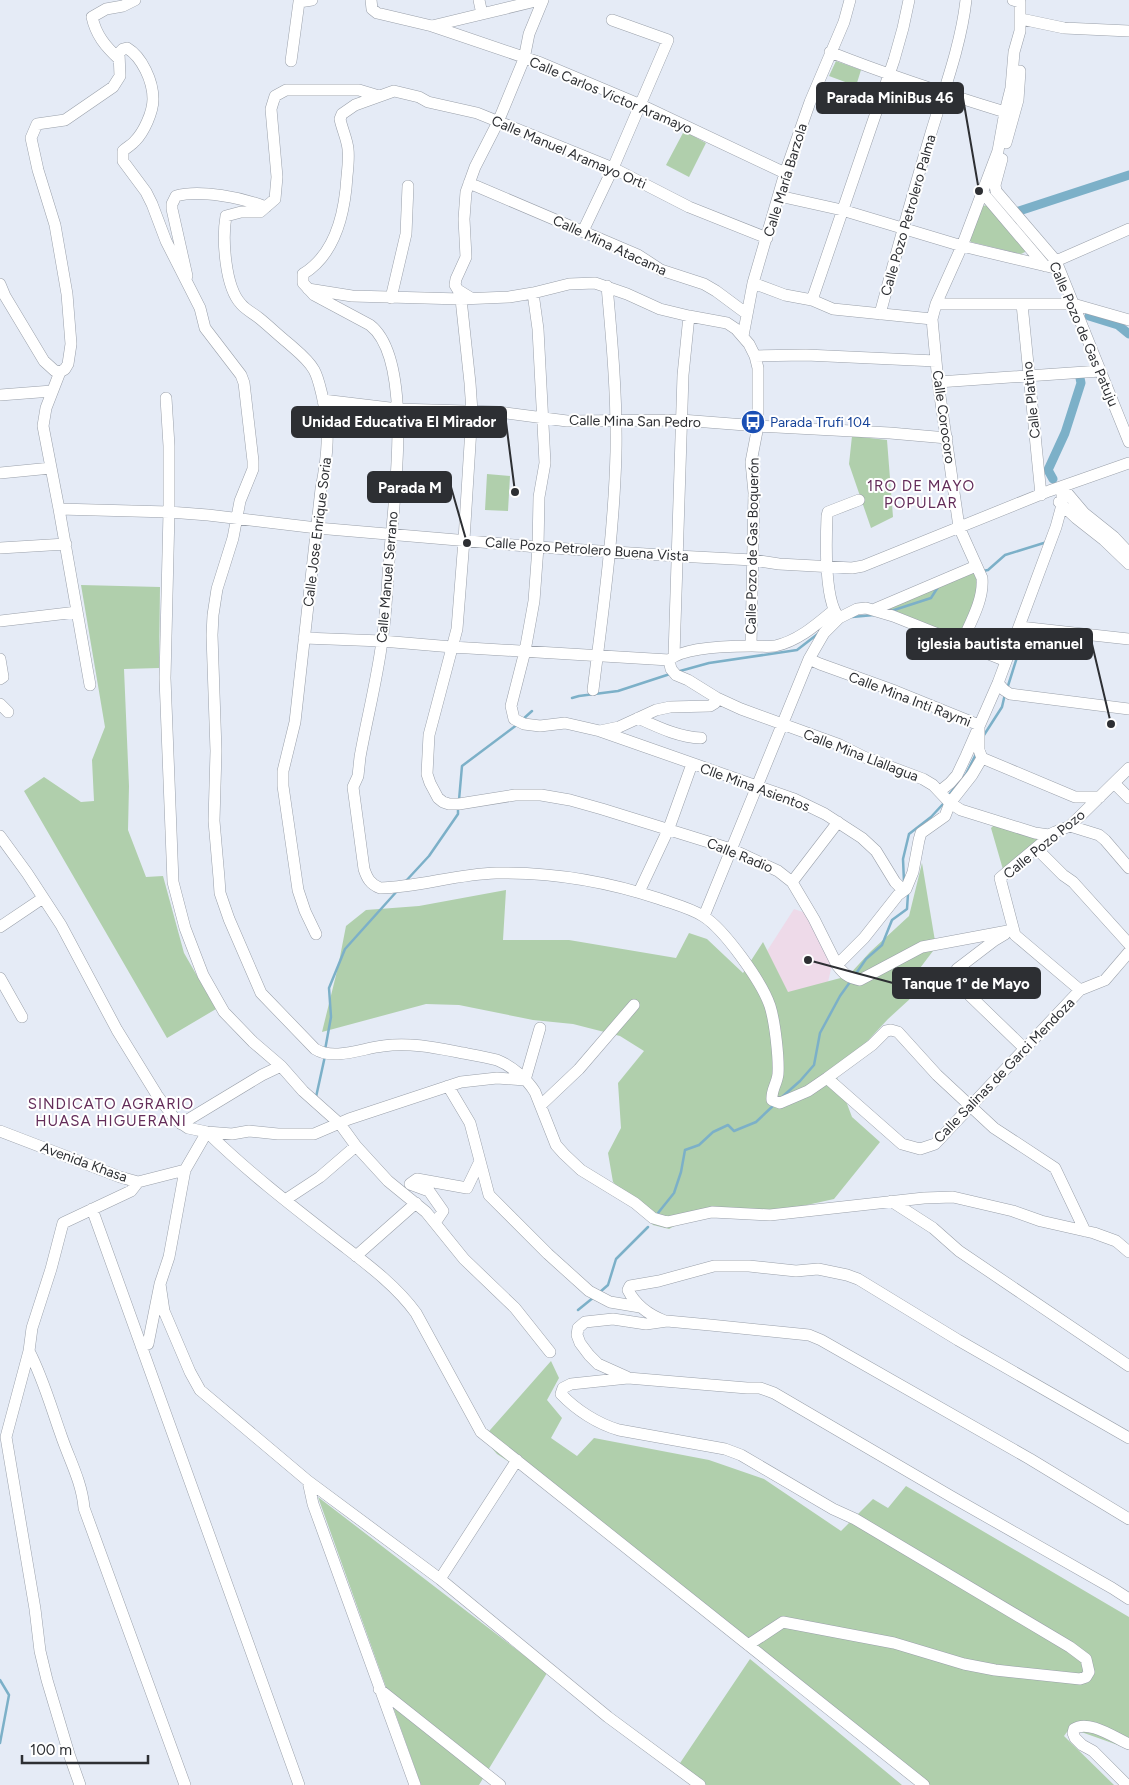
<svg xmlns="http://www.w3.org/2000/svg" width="1129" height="1785" viewBox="0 0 1129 1785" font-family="Figtree,sans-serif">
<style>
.industrial{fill:#eedae9}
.green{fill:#b0cfac}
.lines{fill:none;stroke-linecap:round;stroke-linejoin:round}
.stream{stroke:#7cb0c8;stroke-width:2.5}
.canal{stroke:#7cb0c8;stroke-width:9}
.minor-casing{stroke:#9aa0aa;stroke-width:12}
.minor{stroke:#fff;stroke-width:11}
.labels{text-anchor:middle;stroke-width:4;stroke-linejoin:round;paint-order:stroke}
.street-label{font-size:14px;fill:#2d2f33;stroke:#fff}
.transit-label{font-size:14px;fill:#164399;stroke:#fff;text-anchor:start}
.neighbourhood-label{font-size:15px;letter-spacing:1px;fill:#632c59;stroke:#fff}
.leader{fill:none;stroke:#2d2f33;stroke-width:2}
.callout-dot{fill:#2d2f33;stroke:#fff;stroke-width:2}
.callout{fill:#2d2f33;stroke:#2d2f33;stroke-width:2}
.callout-label{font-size:15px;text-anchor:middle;font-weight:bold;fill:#fff}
</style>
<rect width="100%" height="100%" fill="#e5ebf6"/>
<path class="industrial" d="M794,909L803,912L812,924L832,965L828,982L788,993L767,951Z"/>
<path class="green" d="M836,61L861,70L856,86L829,76Z
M684,131L706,143L689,177L666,165Z
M987,205L1025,250V252L1021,254L971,242L969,239L983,206Z
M852,436L887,440L893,517L871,528L849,464Z
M487,474L510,476L508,511L485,510Z
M973,572C985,590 969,615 963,632L959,635H955L887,609Z
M81,585L160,587L159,668L124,669L129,786L128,830L146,877L163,876L184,953L216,1009L167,1038L24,791L44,777L81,802L94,801L92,760L105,727Z
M994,825L1036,838L1038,840L1004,873L991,828Z
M922,863L936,947L914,976L923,987L888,1019L836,1075L852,1117L880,1142L834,1199L789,1209L699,1212L669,1229L653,1225L613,1182L608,1153L621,1128L618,1083L644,1051L620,1036L573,1024L533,1020L459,1005L426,1004L322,1032L338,967L346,926L366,910L419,906L506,890L503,940H569L676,958L689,933L707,939L743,973L763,942L788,992L848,976L870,952L909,916Z
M551,1361L559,1378L547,1400L562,1418L551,1438L577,1456L594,1438L709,1460L764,1479L841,1531L873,1499L888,1508L906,1486L1129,1617V1749L1070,1728L1064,1736L1114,1785H923L535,1479L497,1454L483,1438Z
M318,1497L547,1673L479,1785H421Z
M750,1659L902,1785H692L674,1772Z"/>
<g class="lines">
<path class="stream" d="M983,571L988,570L1005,555L1047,542
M891,611L931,598L938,587
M852,617L874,615
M680,671L709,663L797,650L819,633
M1007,689L1025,632
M572,698L579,696L618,691L670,674
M522,720L532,711
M984,735L1002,707L1005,694
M948,796L966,774L976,754
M459,800L462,766L518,724
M405,882L429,856L458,814V808
M904,882L903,859L909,834L931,817L943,804
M855,975L866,959L882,945L892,920L907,909L908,894
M325,1050L331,1017L329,988L345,949L398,890
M316,1097L325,1056
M782,1097L800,1081L814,1065L820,1033L840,996L850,982
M658,1213L674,1193L681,1172L685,1150L699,1145L713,1132L728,1125L734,1131L756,1122L775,1104
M600,1292L608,1285L616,1259L648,1227
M578,1310L594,1297
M0,1680L9,1695L0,1743"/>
<path class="canal" d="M1010,214L1129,175
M1089,316L1118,325L1129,334
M1053,479L1048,470L1065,433L1081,383L1080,378"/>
<g class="minor-casing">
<path id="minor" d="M371,0L372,9L377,13L432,26L541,63L641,105L785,173
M479,0L482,14
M1026,20L1064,28L1129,31
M432,26L540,0
M830,52C888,75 946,94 1005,112L1011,111
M119,59C105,46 96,35 92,17L106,9L123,6L135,0
M291,61L299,2L312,0
M1006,143L1018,100L1020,71
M1002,159L995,185L996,191L1056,261L1129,442
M469,183L638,255L661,270L704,284L716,291L747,314
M983,193L1045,266
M779,196L842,210L962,246L1059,269
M583,231L613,168L668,40L612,20
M767,238L689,207L613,168L477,113L428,102L419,97L394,91L355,105L342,114L340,119C342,129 347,139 348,149C349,158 348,167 347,176C345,211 336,254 303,274V283L314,295L370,325C414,359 394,499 390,550C387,580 387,611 382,641C377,680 367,718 360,757L358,776L353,787L364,869C367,878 370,884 380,888C419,887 457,874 496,873C554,872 606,881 660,899C674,904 690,908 703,916C724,929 762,982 770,1006C775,1022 779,1058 778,1074C777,1084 771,1090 772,1100L780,1103L808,1091L827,1078L872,1045L886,1031L891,1030L898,1032L937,1075L994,1128L1055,1168L1085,1231
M1056,261L1129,229
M187,276L172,209V204L176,196C200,189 243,198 266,207
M753,283L785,295L812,300L833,309L932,319
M0,284L5,296L44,361L55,371L60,372L65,369L68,364L71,344L67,294L55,225L38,170L31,138L37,124L65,120L113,87L120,76L119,53L123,49L127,48C142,57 153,81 153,99C153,112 144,132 135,141C132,145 127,147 123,151V161L146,192L152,204L166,241L200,308L205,328L241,375L244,383L253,461V469L240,501L233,538L217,589L213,615L212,635L216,751L214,821L219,878L220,893L229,919L261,993L315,1049C334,1061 363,1048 383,1046C410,1042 437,1048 463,1053C474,1055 486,1057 497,1060C512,1066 527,1079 535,1092L556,1145L564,1154L581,1170L635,1203L653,1218L667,1222L712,1212L770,1215L924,1198L953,1197L1013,1211L1041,1221L1094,1233L1116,1241L1129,1252
M308,289L352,296L461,299L509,297L533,293L569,284L595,283L627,294L660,309L689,316L727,323L736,329L749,344L755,356L758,368V426L751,462L754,493L751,646
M533,293L538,329L545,463L539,497L538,547L534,601L525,651L511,706L514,719L524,724L540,726L565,723L600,731L794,799L825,814L862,838L876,851L895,882L900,887L906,889L913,872L919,840L921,833L945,816L950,803L972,775L982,758
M391,298L406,234L408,186
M471,298L458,290L455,285L456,279L466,257L464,219L466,192L475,167L498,122L524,59L529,34L543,0
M461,299L470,383L472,412L464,540L457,629L429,735L427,774L430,783L438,798L443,802L449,804H459L515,795H541L570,800L602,809L731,849L778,871L792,882L814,919L837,965L864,938L898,895L906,889
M812,300L894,60L903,28L909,0
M936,304H1073L1129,320
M1022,304L1041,495
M880,314C896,254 913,193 931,133C944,90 961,45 966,0
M743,336L753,283L785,173L810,102L844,22L850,0
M755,356L806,355L936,361
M60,372L46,408L43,426L59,509L90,685
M938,382L1100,371
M0,395L52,391
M166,398L169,446V512L165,678L173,882L185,928L203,975L224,1012L253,1042L281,1066L303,1091L340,1124L356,1146L388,1181L426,1212L464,1259L515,1308L550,1352
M323,400L398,409L499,412L567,421L681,420L758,426L890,433L947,438
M0,473L51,468
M1062,487L1084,513L1114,537L1129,553
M1059,502L1076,518L1104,540L1129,564
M59,509L169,512L208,515L317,528L538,547L677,556L753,560L779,564L852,568L863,566L1049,491L1129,463
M0,548L66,544
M875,609L976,566
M837,615C824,595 826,540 827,516L828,512L859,500
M0,621L77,612
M1020,627L1129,639
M304,638L382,641L452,647L669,660C684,647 731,646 752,646C759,646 767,647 775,646C798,641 816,625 834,610
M962,642C970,623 984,600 982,578L959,527L938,382L932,319L936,304L962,246L998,151L1005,112L1011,88L1014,52L1020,31V2L1013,0
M674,656L683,375L689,316
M0,659L3,677L0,679
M809,659L820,664L895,691L979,725V750L982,758
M669,660L671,669L676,675L688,680L717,698L741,709L840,745L864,757L923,779L933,785L950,803L961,810L1035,833L1049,835L1055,832
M998,683L1004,690L1010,694L1129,709
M593,690C603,611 614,532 616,452C617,397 612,341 607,286
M0,704L8,712
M638,718C658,727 678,737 701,738
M600,731L619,727L656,710L670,707L710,706L715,703L717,698
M982,758L1075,797H1100
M1115,784L1129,798
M940,791L950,783L957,775L966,756L998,683L1056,527L1062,505V487
M1070,826L1099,835L1105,840L1129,868
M0,836L27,873L61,925L117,1030L157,1095L175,1119L188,1128L207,1132L232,1134L249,1131L278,1134H314L349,1119L461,1082L497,1078L525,1080
M1036,848L1063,875L1073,882L1129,944
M792,882L838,822
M639,892L669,828L692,764
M704,916L809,659L824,633L839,618L857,609L866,608L893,616L1006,661
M0,927L43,898
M316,934L305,911L298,890L283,786V771L295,722L321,489C328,454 330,430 322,395C320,387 318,377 314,370C308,359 297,351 288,343C278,335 269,326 259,318C253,313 246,310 241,304C225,287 222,239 226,216L241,212H260L275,199L277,177L271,109L275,96L286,90H359L379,96
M1005,934L995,940L957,969L955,979L960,986L1024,1048
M837,965C844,974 848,978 860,980L922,947L1013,930
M0,978L22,1017
M1080,990L1015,935L1000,878L1055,832L1070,826L1129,768
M827,1078L902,1144L920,1149L935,1144L1080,990L1105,980L1129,952
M525,1080L540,1028
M448,1086L470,1123L489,1195L548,1254L589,1291L610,1302L640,1307
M541,1105L579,1069L634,1005
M181,1124L262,1075L281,1066
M0,1131L120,1177L138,1182L185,1170
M207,1132C248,1172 292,1206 337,1241C364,1262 395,1284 416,1313L481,1432L924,1785
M285,1200L320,1177L356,1146
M891,1201L933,1228L959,1251L1129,1366
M92,1209L299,1785
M435,1223L443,1211L429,1191L410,1184L417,1179L467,1188L480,1161
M356,1256L416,1203
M160,1284L164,1311L190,1372L200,1390L308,1481L440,1579L608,1717L700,1785
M665,1321C649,1315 636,1306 628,1290L630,1286L659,1281L714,1266H749L796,1271L818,1269L847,1275L858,1279L958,1340L1129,1438
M141,1346L148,1344L160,1284L169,1257L185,1170L207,1132
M29,1351C43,1378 51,1407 61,1435C69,1459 82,1482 84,1508L185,1785
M627,1377L598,1364L589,1355L580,1343L577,1335L578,1328L585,1322L613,1319L646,1324L667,1321L710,1325L809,1335L821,1340L1030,1459L1129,1519
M308,1481L313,1504L415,1785
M440,1579L517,1460
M748,1645L783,1622L894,1643L964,1664L995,1670L1080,1679L1086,1677L1089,1672L1086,1659L1070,1647L855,1519L833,1509L741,1455L725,1449L619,1430C598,1424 576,1410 561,1394L563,1388L571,1384L628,1378L747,1388H760L774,1393L952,1497L1112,1588L1129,1599
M379,1689L500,1785
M80,1785L69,1754L47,1680L40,1651L35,1609L6,1437L29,1351L32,1328L51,1269L63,1223L131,1191L138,1182
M1127,1785L1093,1751L1082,1745L1075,1738L1073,1733L1074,1729C1088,1719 1115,1738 1129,1744"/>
</g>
<use href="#minor" class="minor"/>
</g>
<defs>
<g id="bus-disc" transform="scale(1.25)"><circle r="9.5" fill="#1a4fb4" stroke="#fff"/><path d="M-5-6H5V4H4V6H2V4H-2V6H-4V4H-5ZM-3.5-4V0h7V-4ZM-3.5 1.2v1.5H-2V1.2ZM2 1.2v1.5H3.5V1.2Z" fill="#fff"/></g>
</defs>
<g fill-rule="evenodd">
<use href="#bus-disc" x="753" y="422"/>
</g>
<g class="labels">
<g class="street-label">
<text transform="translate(611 95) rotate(23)" y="5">Calle Carlos Victor Aramayo</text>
<text transform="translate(569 152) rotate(23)" y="5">Calle Manuel Aramayo Orti</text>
<text transform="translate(785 180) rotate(-73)" y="5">Calle María Barzola</text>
<text transform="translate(908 215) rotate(-74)" y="5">Calle Pozo Petrolero Palma</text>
<text transform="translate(610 245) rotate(25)" y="5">Calle Mina Atacama</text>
<text transform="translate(1084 334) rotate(67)" y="5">Calle Pozo de Gas Patuju</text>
<text transform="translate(1031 400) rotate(-96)" y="5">Calle Platino</text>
<text transform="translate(944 417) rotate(82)" y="5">Calle Corocoro</text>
<text transform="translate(635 421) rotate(1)" y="5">Calle Mina San Pedro</text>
<text transform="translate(317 532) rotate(-83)" y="5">Calle Jose Enrique Soria</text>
<text transform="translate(752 546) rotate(-89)" y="5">Calle Pozo de Gas Boquerón</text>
<text transform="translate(587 549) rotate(4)" y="5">Calle Pozo Petrolero Buena Vista</text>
<text transform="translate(387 577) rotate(-85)" y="5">Calle Manuel Serrano</text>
<text transform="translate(910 699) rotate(21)" y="5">Calle Mina Inti Raymi</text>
<text transform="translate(861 755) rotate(21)" y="5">Calle Mina Llallagua</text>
<text transform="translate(755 787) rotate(20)" y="5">Clle Mina Asientos</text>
<text transform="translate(1044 844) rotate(-39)" y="5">Calle Pozo Pozo</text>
<text transform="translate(740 855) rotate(22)" y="5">Calle Radio</text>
<text transform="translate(1004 1070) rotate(-46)" y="5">Calle Salinas de Garci Mendoza</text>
<text transform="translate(84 1162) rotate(20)" y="5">Avenida Khasa</text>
</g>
<g class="transit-label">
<text x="770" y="427">Parada Trufi 104</text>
</g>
<g class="neighbourhood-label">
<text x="921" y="491">1RO DE MAYO<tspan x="921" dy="17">POPULAR</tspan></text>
<text x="111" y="1109">SINDICATO AGRARIO<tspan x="111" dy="17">HUASA HIGUERANI</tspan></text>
</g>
</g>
<path class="leader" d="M979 191L963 98M515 492L506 422M467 543L451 487M1111 724L1092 644M808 960L893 983"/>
<g class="callout-dot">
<circle cx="979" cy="191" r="5"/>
<circle cx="515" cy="492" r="5"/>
<circle cx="467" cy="543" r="5"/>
<circle cx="1111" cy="724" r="5"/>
<circle cx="808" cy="960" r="5"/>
</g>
<g class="callout">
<rect x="817" y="83" width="146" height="30" rx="5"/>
<rect x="292" y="407" width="214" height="30" rx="5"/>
<rect x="368" y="472" width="83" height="30" rx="5"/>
<rect x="907" y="629" width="185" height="30" rx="5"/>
<rect x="893" y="968" width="147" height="30" rx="5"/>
</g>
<g class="callout-label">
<text x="890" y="103">Parada MiniBus 46</text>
<text x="399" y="427">Unidad Educativa El Mirador</text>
<text x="410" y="493">Parada M</text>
<text x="1000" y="649">iglesia bautista emanuel</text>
<text x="966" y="989">Tanque 1° de Mayo</text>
</g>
<path d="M22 1755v8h126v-8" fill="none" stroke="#2d2f33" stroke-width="2.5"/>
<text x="30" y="1755" font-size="15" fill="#2d2f33" stroke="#ffffff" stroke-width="4" paint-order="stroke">100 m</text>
</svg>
